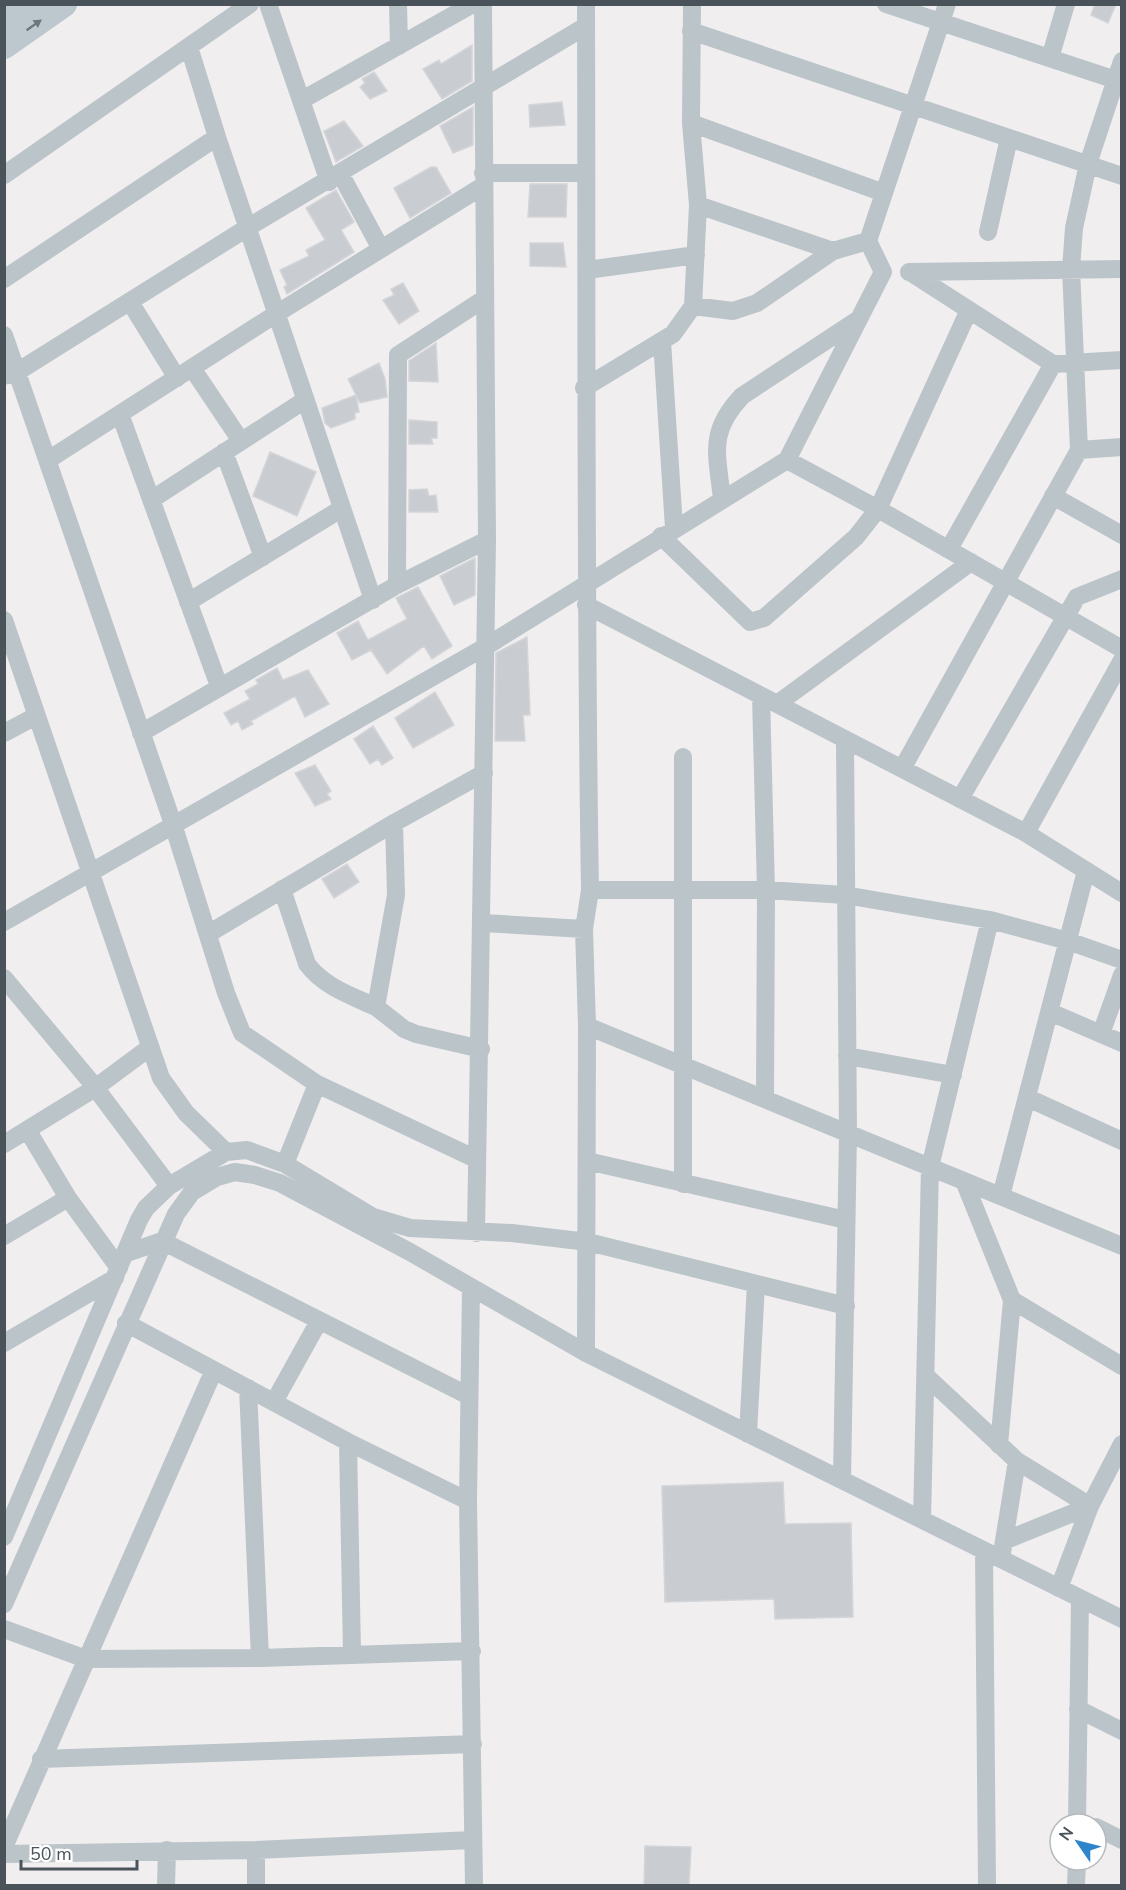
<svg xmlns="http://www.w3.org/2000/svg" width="1126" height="1890" viewBox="0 0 1126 1890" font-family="'Nunito Sans',sans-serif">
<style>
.building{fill:#c9ccd0;stroke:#d3d5d9;stroke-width:1.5}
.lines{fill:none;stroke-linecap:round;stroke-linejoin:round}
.street{stroke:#bbc4c9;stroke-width:18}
.secondary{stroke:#bcc7ce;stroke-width:26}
.oneway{fill:#6c767c}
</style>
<rect width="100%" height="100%" fill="#f1eeef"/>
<path class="building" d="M1095,4H1116L1108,23L1091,15Z
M472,45V81L442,99L423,69L439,60L441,64Z
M374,72L387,91L370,99L360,87L365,83L362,79Z
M562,102L565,125L530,127L529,105Z
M473,107V145L453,153L440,126Z
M344,121L363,146L336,162L324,131Z
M431,167H436L451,193L410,218L394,188Z
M530,184H567L566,217H528Z
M336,190L354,222L341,230L354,252L287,294L284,287L287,285L280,270L309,256L306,250L325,240L306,208Z
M530,243H563L566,267L530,266Z
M403,283L419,311L399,324L383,300L394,295L391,289Z
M436,343L438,382L409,381V361Z
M379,363L385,379L387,397L360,403L348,379Z
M356,395L359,412L355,413V419L331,428L325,423L322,408Z
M409,420L437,422V438H431L433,444H409Z
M270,452L316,472L297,516L253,496Z
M427,489L429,496L436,495L438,512H409V490Z
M475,558V595L454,605L440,576Z
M418,587L452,646L432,659L424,646L387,674L371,650L352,660L337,633L358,621L368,640L407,619L396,598Z
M527,637L530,715H523L525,741H495L496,653Z
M277,668L283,680L308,670L329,704L305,717L295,696L251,721L253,724L242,730L238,721L231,725L224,713L250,699L245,691L258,684L256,680Z
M435,692L454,725L413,748L395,718Z
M373,726L393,758L382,765L378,759L370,764L354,739Z
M315,765L331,791L327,794L331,799L315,806L295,773Z
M347,864L359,882L334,898L322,879Z
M783,1482L785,1524L851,1523L853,1617L775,1619L774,1599L665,1602L662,1486Z
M645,1846L691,1847L689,1886H644Z"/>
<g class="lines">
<path class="street" d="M268,4L329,182
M398,4L399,46
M586,4C587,300 585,595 590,890L584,929L587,1026L586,1353
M886,4L1122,82
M691,31L1122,176
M189,47L217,137L373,600
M1050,58L1066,4
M302,100L473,4
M691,123L884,193
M483,173H586
M4,175L250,4
M341,175L381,249
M698,205L833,251
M988,232L1009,138
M587,270L696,255
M883,272L868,241L947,4
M909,272L1122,269
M910,272L1053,364L1122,360
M4,279L217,137
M130,302L177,378
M693,306L733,311L757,303L833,251L868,241
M4,335L173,824L226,993L242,1033L317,1084L285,1164
M662,341L674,528
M192,368L241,441
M4,376L17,372L247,228L586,26
M584,388L673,334L693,306L698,205L691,123L692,4
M120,414L219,686
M1079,450L1122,447
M224,452L263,557
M48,460L276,314L483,186
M787,460L878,509L1122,649
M1053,496L1122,535
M722,499C717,453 708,432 742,396L856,321
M151,500L305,400
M661,536L750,622L764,618L856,537L878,509L969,310
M949,549L1053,364
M397,585L398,355L484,299
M188,602L341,509
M586,605L1026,833L1122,893
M4,620L161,1078L186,1113L226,1152
M761,696L766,890L765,1099
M777,704L971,562
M4,733L36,716
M141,733L397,585L487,540
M683,757V1184
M902,769L1079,450L1071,269L1074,228L1088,164L1122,61
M960,799L1077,597L1122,579
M394,823L396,895L376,1007L404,1029L416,1034L481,1049
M1026,833L1122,660
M282,889L307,964C324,987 352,996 376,1007
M590,890H766L845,895L990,920L1068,941L1122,960
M4,922L485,647L787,460L883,272
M483,923L584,929
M208,934L394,823L484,773
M4,978L91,1082L169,1186
M1050,1012L1122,1043
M587,1026L1122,1246
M1101,1034L1122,975
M847,1056L953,1075
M317,1084L476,1159
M1028,1098L1122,1141
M28,1131L68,1198L119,1268
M4,1144L95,1088L149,1048
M587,1161L846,1220
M964,1181L1012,1300L999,1445
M1001,1196L1086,871
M476,1233L487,540L483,4
M4,1236L68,1198
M124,1254L162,1241L469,1396
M471,1287L468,1501L474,1886
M1012,1300L1122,1366
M126,1323L348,1442L468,1501
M4,1343L115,1278
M926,1376L1017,1461L1090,1506
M248,1388L260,1658
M274,1402L319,1321
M748,1434L756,1284
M348,1442L352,1653
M842,1480L848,1133L845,739
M922,1520L930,1167L990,920
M4,1537L139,1220L146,1208L169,1186L226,1152L247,1150L285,1164L373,1217L410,1228L512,1233L588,1242L846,1306
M1004,1541L1090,1506
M984,1551L987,1886
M1001,1559L1017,1461
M1059,1588L1090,1506L1122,1444
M4,1604L176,1214L192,1192L217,1177L235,1172L255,1175L280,1183L410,1252L586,1353L1122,1619
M4,1629L86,1659L260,1658L472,1651
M1078,1709L1122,1731
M41,1759L473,1744
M1077,1824L1080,1598
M1096,1827L1122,1840
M4,1847L214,1370
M256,1850V1886
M4,1854L256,1850L472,1840
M166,1886L167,1850
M1076,1886L1077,1860"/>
<path class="secondary" d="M4,22L28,4
M4,46L64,4"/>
</g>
<defs><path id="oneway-solid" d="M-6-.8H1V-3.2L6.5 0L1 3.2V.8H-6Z" transform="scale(1.5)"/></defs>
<use class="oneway" href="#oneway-solid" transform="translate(34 25) rotate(-35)"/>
<rect width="1126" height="1890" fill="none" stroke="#495359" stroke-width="12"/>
<g transform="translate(1078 1842) rotate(305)"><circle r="28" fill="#ffffff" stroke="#b6babd" stroke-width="1.5"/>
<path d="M0-4.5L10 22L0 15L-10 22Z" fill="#2e85cb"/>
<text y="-9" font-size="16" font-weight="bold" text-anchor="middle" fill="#495359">N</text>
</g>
<path d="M21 1860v9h116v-9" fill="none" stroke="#495359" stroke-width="3"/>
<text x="30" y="1860" font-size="18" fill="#495359" stroke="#ffffff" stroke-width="4.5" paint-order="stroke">50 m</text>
</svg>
